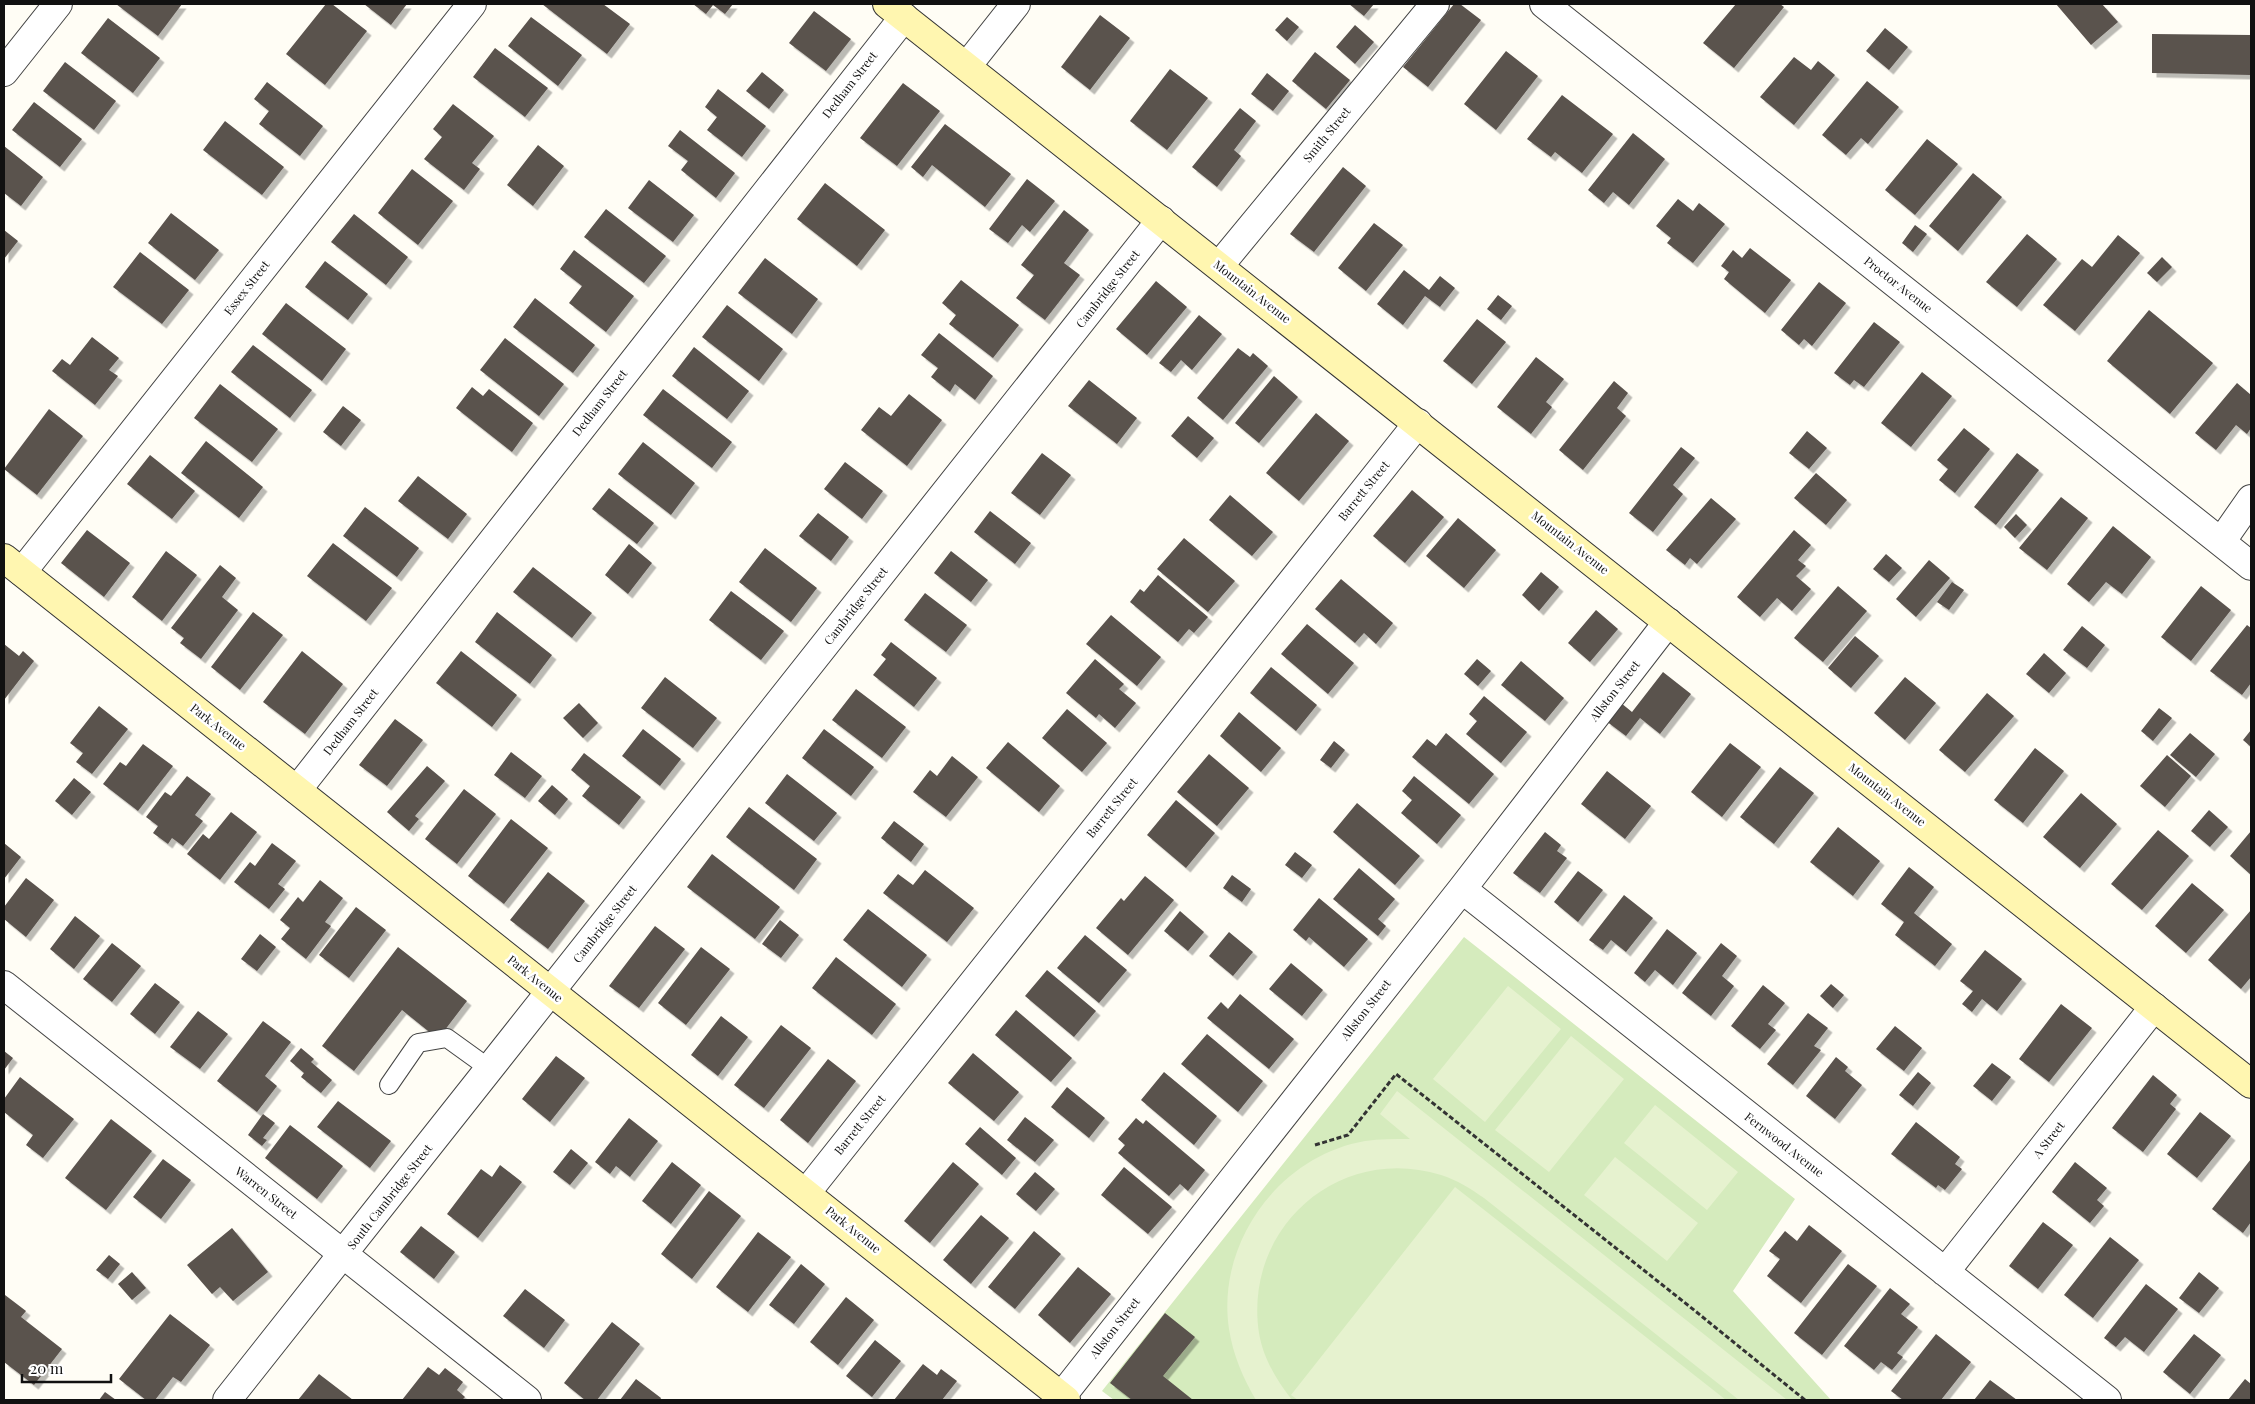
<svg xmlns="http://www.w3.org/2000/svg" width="2255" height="1404" viewBox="0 0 2255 1404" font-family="'Playfair Display',serif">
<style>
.green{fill:#d5ebbd}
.pitch{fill:#e6f2cf}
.building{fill:#5a524d;filter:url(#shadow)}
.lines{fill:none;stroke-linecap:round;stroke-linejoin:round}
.lane-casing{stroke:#444;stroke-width:20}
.street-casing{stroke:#444;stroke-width:30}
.secondary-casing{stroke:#333;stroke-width:30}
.path{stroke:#333;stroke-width:3;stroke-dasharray:5 2.5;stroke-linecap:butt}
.lane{stroke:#fff;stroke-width:18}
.street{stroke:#fff;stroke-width:28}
.secondary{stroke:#fff6b0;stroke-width:28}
.labels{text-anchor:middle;stroke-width:5;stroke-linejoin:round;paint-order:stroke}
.street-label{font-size:12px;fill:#111;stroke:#fff}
</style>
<defs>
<filter id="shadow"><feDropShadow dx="4.5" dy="4.5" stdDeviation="0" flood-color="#0004"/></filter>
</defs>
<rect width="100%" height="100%" fill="#fffdf5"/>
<path class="green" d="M1464,937L1795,1199L1733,1291L1831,1400H1114L1102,1391Z"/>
<path class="pitch" d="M1508,986L1561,1029L1485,1122L1433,1079Z
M1571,1036L1624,1079L1549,1172L1495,1130Z
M1397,1091L1787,1400H1739L1484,1198C1471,1189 1457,1180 1441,1175C1339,1143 1243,1228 1259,1333C1263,1358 1277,1381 1292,1400H1256C1243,1378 1233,1355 1229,1329C1216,1243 1279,1156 1365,1141C1380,1139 1395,1139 1410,1139L1380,1114Z
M1655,1105L1738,1172L1707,1210L1624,1143Z
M1615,1157L1698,1223L1667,1261L1584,1195Z
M1455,1187L1726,1400H1298L1291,1395Z"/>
<path class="building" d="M116,4H182L158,36Z
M326,4H332L367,31L325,85L286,54Z
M364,4H407L391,25Z
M542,4H603L630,24L607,54Z
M693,4H733L725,14L713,5L706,14Z
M1349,4H1374L1364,16Z
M1454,4H1460L1481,20L1428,87L1403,67Z
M1736,4H1780L1784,7L1734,68L1703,43Z
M2056,4H2102L2118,22L2091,45Z
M814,11L851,39L826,71L789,43Z
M1100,15L1130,38L1090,90L1061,67Z
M531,17L582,55L558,86L508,46Z
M1287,17L1299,27L1287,41L1275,30Z
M108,18L160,58L133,93L81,53Z
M1355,25L1374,42L1355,64L1336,47Z
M1885,28L1908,47L1889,70L1866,51Z
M2152,34L2251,35V75L2152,73Z
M495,48L548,88L525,117L473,77Z
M1506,51L1538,76L1496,130L1464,104Z
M1315,52L1350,80L1326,109L1292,81Z
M1794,57L1811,70L1818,61L1835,75L1794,125L1760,97Z
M65,62L116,101L94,130L43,91Z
M1170,69L1208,98L1167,150L1130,121Z
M762,72L784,90L769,109L746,91Z
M1267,73L1289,91L1273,111L1251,94Z
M1867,81L1899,107L1868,144L1861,138L1846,155L1822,135Z
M267,82L323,126L300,156L259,124L269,111L254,99Z
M903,83L940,111L897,166L860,138Z
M718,89L766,126L742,157L707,130L717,117L705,107Z
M1562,95L1613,134L1582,173L1555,152L1551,157L1527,139Z
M34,102L82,139L60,167L12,130Z
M453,104L494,136L472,163L480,169L464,190L424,159L442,137L433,129Z
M1240,108L1256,121L1234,150L1241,156L1217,187L1192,167Z
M225,121L284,167L262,195L203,150Z
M945,124L1011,174L985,207L932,165L923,177L911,167Z
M680,130L735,173L716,198L681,170L688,161L668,146Z
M1633,133L1665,159L1629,205L1613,192L1604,203L1588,190Z
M1927,139L1958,164L1915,215L1885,190Z
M538,145L564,166L533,206L507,185Z
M4,146L43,177L21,206L4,193Z
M1343,167L1366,186L1314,252L1290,234Z
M412,169L453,201L418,245L378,213Z
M1973,173L2002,197L1958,251L1929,226Z
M1027,179L1055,201L1030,232L1022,225L1008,243L989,229Z
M649,180L694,215L673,242L628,208Z
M825,183L885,230L857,266L797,219Z
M1678,199L1693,211L1699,203L1725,224L1693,263L1667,243L1671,238L1656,226Z
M606,209L666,256L644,283L584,237Z
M1064,210L1089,230L1064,263L1080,275L1045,320L1016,298L1034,275L1021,265Z
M171,213L219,250L195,280L148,243Z
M354,214L408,257L386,285L331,242Z
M1374,223L1403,245L1366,291L1338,268Z
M1915,225L1927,234L1913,252L1902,243Z
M4,230L18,241L4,259Z
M2027,234L2057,259L2017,307L1986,282Z
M2118,235L2140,253L2075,331L2043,305L2082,259L2092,267Z
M1750,248L1791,280L1765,313L1724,279L1729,272L1721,266L1733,250L1742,258Z
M574,250L634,296L606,332L569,303L582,286L560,269Z
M140,252L189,290L162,324L113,287Z
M2162,257L2172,267L2157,282L2147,273Z
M765,258L818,299L792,334L738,293Z
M325,261L368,294L348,320L305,287Z
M1404,270L1429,290L1440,276L1455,288L1440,307L1425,296L1403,325L1377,304Z
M961,280L1019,325L993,358L949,324L956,315L942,303Z
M1156,281L1187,307L1147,355L1116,329Z
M1819,282L1846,303L1812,346L1804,339L1799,345L1781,330Z
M1498,295L1512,306L1501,320L1487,309Z
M535,298L595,345L573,373L513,327Z
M286,303L346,349L322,381L262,334Z
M727,305L783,349L759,381L702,337Z
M2149,310L2213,363L2170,414L2107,361Z
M1199,315L1222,334L1192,370L1181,360L1171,372L1159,363Z
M1477,319L1506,342L1472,384L1443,361Z
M1874,322L1900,342L1864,387L1854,380L1850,385L1834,373Z
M939,333L993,376L975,400L955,384L950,392L931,377L938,368L921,355Z
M92,337L119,358L109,370L118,376L95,405L52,371L62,359L70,365Z
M505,338L564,384L539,416L480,370Z
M253,345L312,390L290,418L231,372Z
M694,347L749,391L727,419L672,376Z
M1238,348L1250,357L1253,353L1268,366L1223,420L1197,398Z
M1536,357L1564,379L1546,402L1552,407L1531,434L1497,407Z
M1922,372L1952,396L1911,447L1881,423Z
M1274,376L1298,397L1259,443L1235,423Z
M1089,380L1137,418L1117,444L1068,406Z
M1614,381L1628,393L1617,408L1626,416L1583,470L1559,450Z
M2237,383L2251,395V428L2247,434L2236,425L2216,450L2195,433Z
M220,384L278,429L252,462L194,418Z
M472,387L483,396L489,389L533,423L512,452L456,408Z
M663,389L732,442L712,468L643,415Z
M909,394L942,420L907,466L861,430L879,407L891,416Z
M343,406L361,420L341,446L323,432Z
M49,409L83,436L37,495L4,469Z
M1316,413L1349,441L1299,501L1266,473Z
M1188,416L1214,438L1197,458L1171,436Z
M1964,428L1990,449L1955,493L1939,480L1948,469L1937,460Z
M1807,431L1827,448L1809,469L1789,453Z
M206,441L263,487L239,518L181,473Z
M643,442L695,483L671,515L618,474Z
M1681,447L1695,458L1673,485L1683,494L1653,532L1629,513Z
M1042,453L1071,475L1040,515L1011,493Z
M2017,453L2039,470L1996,525L1974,507Z
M150,455L195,491L172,519L127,484Z
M845,462L883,491L862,519L824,489Z
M1816,473L1847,500L1826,525L1794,498Z
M418,476L467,514L448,539L398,501Z
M609,488L654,523L637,544L592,509Z
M1412,490L1444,517L1405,563L1373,536Z
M1230,495L1273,532L1252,556L1209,520Z
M2061,497L2088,518L2047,570L2019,548Z
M1711,498L1736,519L1697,564L1690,558L1685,565L1666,550Z
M365,507L419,548L397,577L343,536Z
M990,511L1031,543L1015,564L974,532Z
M818,513L849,537L831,561L799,536Z
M2016,514L2027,525L2015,538L2004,527Z
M1458,518L1496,550L1464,588L1426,556Z
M2113,526L2151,557L2122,594L2106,582L2089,602L2067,584Z
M87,530L130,563L104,597L61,563Z
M1794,530L1811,545L1798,560L1806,566L1796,576L1811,589L1792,611L1777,598L1760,617L1737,597Z
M1184,538L1235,581L1208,612L1157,569Z
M333,543L392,588L366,621L307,576Z
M629,544L652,563L628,594L605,575Z
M765,548L817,588L791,622L739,582Z
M166,551L197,575L162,621L132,597Z
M951,551L988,580L971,602L934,573Z
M1886,554L1902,568L1889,582L1873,569Z
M1929,560L1950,578L1916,617L1896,599Z
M220,565L236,578L222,597L238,610L201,659L180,643L184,638L171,628Z
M533,567L592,613L572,638L513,592Z
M1541,572L1559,587L1539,611L1522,595Z
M1158,575L1208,617L1194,633L1189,629L1178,642L1130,602L1140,589L1144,592Z
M1341,579L1393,623L1376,644L1364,633L1355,643L1315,609Z
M1952,582L1964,590L1949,610L1937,602Z
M1838,586L1867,611L1823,662L1794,638Z
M2201,586L2231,610L2191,661L2161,637Z
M731,591L784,631L761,660L709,620Z
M925,593L967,625L946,652L904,620Z
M1596,610L1618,629L1590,662L1568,643Z
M253,612L283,635L240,690L211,667Z
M497,612L552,655L530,684L475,642Z
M1111,615L1161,657L1137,686L1086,644Z
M1307,624L1354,663L1328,694L1281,654Z
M2247,625L2251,628V683L2242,695L2210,671Z
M2082,626L2105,645L2087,668L2063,650Z
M1855,636L1879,656L1851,688L1828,668Z
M891,642L937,678L914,707L873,675L886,659L881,655Z
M4,644L19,656L23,651L34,661L4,700Z
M302,651L343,684L305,734L263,702Z
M461,651L517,695L492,727L436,683Z
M2044,653L2066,673L2049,693L2026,674Z
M1095,659L1124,684L1119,689L1136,703L1115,728L1099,714L1096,718L1066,693Z
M1477,659L1491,671L1478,686L1464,674Z
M1521,661L1564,698L1545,721L1501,685Z
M1271,667L1317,705L1296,731L1250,693Z
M1663,672L1691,694L1660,734L1640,718L1626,736L1606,721L1621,703L1632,712Z
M665,677L717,718L693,748L641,708Z
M1905,677L1936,703L1905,740L1874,713Z
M856,689L906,727L882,758L832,720Z
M1987,693L2014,716L1965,772L1939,750Z
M1484,696L1527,732L1501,763L1466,734L1477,721L1469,714Z
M579,703L598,723L583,738L563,718Z
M99,706L128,729L92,774L76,762L83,753L70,743Z
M2159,708L2172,718L2153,741L2141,731Z
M1067,709L1107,743L1082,772L1042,738Z
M1239,712L1281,748L1261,772L1220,736Z
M395,719L423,740L387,786L359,765Z
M643,729L681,759L660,786L622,756Z
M824,729L874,767L851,796L802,758Z
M2251,730V747L2243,740Z
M1446,733L1494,774L1469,804L1412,757L1427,739L1436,746Z
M2190,733L2215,754L2196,777L2170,755Z
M1334,741L1345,750L1331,768L1320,760Z
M1008,742L1060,786L1039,812L986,768Z
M1730,743L1761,767L1722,817L1691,792Z
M143,744L173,766L138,811L103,784L120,762L126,766Z
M2035,748L2064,771L2023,823L1994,800Z
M511,752L542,776L525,798L494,775Z
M584,753L641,797L619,825L582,796L590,786L571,770Z
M1209,754L1249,788L1217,826L1177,792Z
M2167,755L2191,776L2165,807L2140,786Z
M952,756L978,777L946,817L913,792L930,770L937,776Z
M427,766L445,781L415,816L419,819L409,831L387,812Z
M1780,767L1814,793L1774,844L1740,817Z
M1607,771L1651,806L1625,839L1581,804Z
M787,774L837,813L814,841L765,803Z
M187,776L211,794L195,815L203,821L183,846L172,838L168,844L153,833L158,826L146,817L165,792L171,796Z
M1414,776L1461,815L1437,844L1401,813L1412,800L1402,791Z
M74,778L91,792L72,815L55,801Z
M552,785L568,799L555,815L538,801Z
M464,789L496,814L457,864L425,839Z
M2081,793L2117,824L2080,868L2043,837Z
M1176,800L1215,833L1186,868L1147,835Z
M1357,803L1420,856L1395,885L1333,832Z
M749,807L817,859L794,890L726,837Z
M2209,810L2228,827L2210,847L2191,831Z
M231,812L257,832L220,880L187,854L203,834L209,839Z
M511,819L548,848L504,904L468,876Z
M894,821L924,844L911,862L881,838Z
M1838,827L1880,861L1853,896L1810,862Z
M2158,830L2189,856L2142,910L2111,884Z
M2251,831V875L2230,856Z
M1545,832L1561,845L1557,851L1567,858L1540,893L1513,873Z
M4,843L21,857L4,879Z
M272,843L296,861L278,884L285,889L269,909L234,882L250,862L255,866Z
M1295,852L1312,865L1302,878L1285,865Z
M712,854L780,907L755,939L687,887Z
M1909,867L1934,887L1914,913L1952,944L1935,966L1895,935L1904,922L1881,904Z
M1359,868L1395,899L1378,919L1386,926L1378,936L1333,899Z
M925,870L974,908L947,942L883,893L898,874L913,885Z
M1578,871L1603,890L1578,922L1554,902Z
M548,872L585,901L548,949L510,920Z
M1232,875L1251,889L1242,902L1223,888Z
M1145,876L1174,900L1128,955L1096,928L1121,898L1124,901Z
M26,878L54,900L26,937L4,919V907Z
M320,880L343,898L325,922L331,926L306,959L281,939L290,928L280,920L298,897L303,902Z
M2192,883L2224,910L2186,953L2155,926Z
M1624,895L1653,918L1626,952L1611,940L1603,950L1589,940Z
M1319,898L1368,939L1344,967L1309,937L1306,941L1293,930Z
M356,907L386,930L349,978L319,955Z
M868,909L927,955L902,987L843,940Z
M2251,910V977L2241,989L2208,960Z
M1180,911L1204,932L1188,951L1164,931Z
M75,916L100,936L74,969L50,949Z
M780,920L799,935L781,958L762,944Z
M655,926L685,949L639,1008L609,986Z
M1667,929L1697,953L1673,985L1655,970L1645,982L1634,973Z
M1229,932L1253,952L1233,976L1209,956Z
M260,934L276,947L257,971L241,959Z
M1085,935L1127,970L1099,1003L1057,968Z
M112,943L141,966L112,1002L83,979Z
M1721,943L1737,956L1722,976L1734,986L1711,1016L1682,993Z
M398,947L467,1001L438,1039L402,1010L354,1071L322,1046Z
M701,947L730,969L686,1025L658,1003Z
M1985,950L2022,979L1997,1011L1982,999L1972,1012L1962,1004L1973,991L1960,981Z
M836,957L896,1004L872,1035L812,988Z
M1291,963L1323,990L1302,1016L1269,989Z
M1047,970L1096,1011L1074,1037L1025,996Z
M155,983L180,1002L155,1034L130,1014Z
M1831,984L1844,995L1833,1008L1820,996Z
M1763,985L1785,1003L1768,1024L1776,1030L1760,1049L1731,1026Z
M1240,994L1294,1039L1269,1069L1207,1018L1221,1002L1228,1009Z
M2061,1004L2092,1028L2049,1082L2019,1059Z
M1016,1010L1072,1058L1051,1082L995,1035Z
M198,1011L228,1034L200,1069L170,1047Z
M1808,1013L1828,1028L1814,1046L1821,1050L1793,1085L1767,1064Z
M721,1016L748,1037L718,1076L691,1055Z
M263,1021L291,1042L265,1076L277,1086L257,1112L217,1081Z
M781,1025L811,1048L764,1108L734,1085Z
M1895,1026L1922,1048L1904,1071L1876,1049Z
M1207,1034L1263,1081L1238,1112L1181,1064Z
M301,1048L314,1059L311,1062L332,1080L321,1093L301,1077L304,1073L290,1061Z
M4,1051L13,1058L4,1070Z
M973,1053L1019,1092L994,1121L948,1083Z
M556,1056L585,1078L550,1122L522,1099Z
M1836,1057L1848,1067L1845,1071L1862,1085L1835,1119L1806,1096Z
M828,1059L856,1081L808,1143L780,1120Z
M1992,1063L2011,1077L1992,1101L1973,1086Z
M1164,1072L1217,1116L1194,1145L1141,1100Z
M1918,1072L1931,1083L1913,1106L1899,1095Z
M2153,1075L2177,1095L2170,1104L2176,1109L2143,1152L2112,1128Z
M20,1077L74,1119L43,1158L26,1145L33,1135L4,1112V1099Z
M1067,1087L1105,1118L1089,1138L1051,1107Z
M338,1101L391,1141L370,1168L317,1127Z
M2200,1112L2231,1136L2197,1178L2167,1154Z
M263,1114L275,1123L263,1138L267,1140L262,1146L248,1135Z
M1025,1117L1054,1140L1035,1162L1007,1140Z
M629,1118L658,1141L630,1177L616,1166L610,1174L595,1162Z
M1136,1118L1143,1124L1146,1120L1205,1170L1188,1191L1180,1184L1169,1196L1118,1153L1125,1145L1118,1139Z
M111,1119L152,1151L106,1210L65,1178Z
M1916,1122L1960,1157L1955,1164L1962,1169L1945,1190L1938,1185L1936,1188L1891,1154Z
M290,1125L343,1166L317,1199L265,1158Z
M980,1127L1016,1158L1002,1175L965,1144Z
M571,1149L588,1163L570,1185L553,1172Z
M163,1159L191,1180L161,1219L133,1197Z
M2251,1159V1222L2243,1233L2212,1209Z
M672,1162L701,1185L671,1224L642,1201Z
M953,1162L979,1184L930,1243L904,1221Z
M2075,1162L2107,1188L2097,1200L2104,1206L2090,1223L2052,1192Z
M500,1165L522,1182L478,1238L447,1214L481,1169L492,1177Z
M1124,1167L1172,1207L1148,1234L1101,1195Z
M1035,1172L1055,1189L1036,1211L1016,1194Z
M709,1191L741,1216L692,1279L661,1254Z
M981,1215L1009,1238L971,1284L943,1260Z
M2043,1222L2073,1245L2038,1289L2009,1266Z
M1809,1225L1842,1251L1801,1303L1767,1276L1780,1259L1769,1251L1785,1231L1797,1241Z
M421,1226L455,1252L434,1279L400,1252Z
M232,1228L268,1272L233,1301L220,1287L212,1294L187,1265Z
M1034,1231L1061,1254L1015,1309L988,1287Z
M758,1232L791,1257L748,1312L716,1287Z
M2110,1237L2139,1260L2093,1318L2064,1295Z
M109,1255L120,1264L108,1279L96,1270Z
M801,1264L825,1284L794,1324L769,1305Z
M1848,1264L1877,1286L1822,1355L1794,1333Z
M1078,1267L1111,1294L1070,1343L1038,1315Z
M132,1272L146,1288L132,1300L118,1284Z
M2199,1272L2219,1288L2199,1313L2179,1298Z
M2146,1284L2178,1309L2144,1352L2125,1337L2116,1347L2104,1338Z
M1890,1288L1910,1304L1901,1314L1918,1327L1897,1353L1903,1357L1892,1370L1881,1362L1874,1370L1844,1346Z
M525,1289L565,1320L544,1348L503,1316Z
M5,1295L26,1311L21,1317L62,1349L34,1385L4,1362Z
M846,1297L874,1320L838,1365L810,1342Z
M1165,1313L1195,1337L1163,1376L1193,1400H1132L1110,1383Z
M170,1314L210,1345L181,1382L173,1377L155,1400H146L119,1379Z
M612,1322L640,1344L597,1400H585L564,1383Z
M1936,1334L1971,1362L1941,1400H1903L1891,1391Z
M2194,1334L2221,1355L2190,1394L2163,1372Z
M875,1340L901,1361L872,1397L846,1376Z
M923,1364L937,1375L941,1369L957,1381L942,1400H894Z
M428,1367L439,1375L445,1368L463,1382L457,1390L465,1397L462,1400H402Z
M319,1374L353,1400H298Z
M636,1379L661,1398L660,1400H620Z
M2245,1379L2251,1384V1400H2228Z
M1990,1380L2017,1400H1974Z
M105,1392L116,1400H99Z"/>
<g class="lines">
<g class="lane-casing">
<path id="lane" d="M389,1085L418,1043L447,1038L490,1069"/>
</g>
<g class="street-casing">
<path id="street" d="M1544,4L2251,566
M967,66L1016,4
M4,72L58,4
M1219,266L1435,4
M2221,542L2251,499
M22,572L472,4
M297,790L904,17
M1462,889L2107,1400
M4,985L527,1400
M806,1193L1418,423
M1945,1272L2154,1007
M1061,1397L1462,889L1668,622
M227,1400L1161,220"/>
</g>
<g class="secondary-casing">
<path id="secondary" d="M887,4L2251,1084
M4,558L1066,1400"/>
</g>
<path class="path" d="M1315,1145L1348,1135L1396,1074L1689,1306L1805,1400"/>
<use href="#lane" class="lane"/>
<use href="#street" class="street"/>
<use href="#secondary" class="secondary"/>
</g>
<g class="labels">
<g class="street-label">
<text transform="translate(850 85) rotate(-52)" y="4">Dedham Street</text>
<text transform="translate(1327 135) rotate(-51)" y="4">Smith Street</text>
<text transform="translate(1898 285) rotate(38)" y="4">Proctor Avenue</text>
<text transform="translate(247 288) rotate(-52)" y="4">Essex Street</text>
<text transform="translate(1108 289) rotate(-52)" y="4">Cambridge Street</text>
<text transform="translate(1252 292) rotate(38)" y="4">Mountain Avenue</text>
<text transform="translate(600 403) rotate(-52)" y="4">Dedham Street</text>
<text transform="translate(1364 491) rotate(-51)" y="4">Barrett Street</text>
<text transform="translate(1570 543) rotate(38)" y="4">Mountain Avenue</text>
<text transform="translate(856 606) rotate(-52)" y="4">Cambridge Street</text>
<text transform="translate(1615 691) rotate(-52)" y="4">Allston Street</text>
<text transform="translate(351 722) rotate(-52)" y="4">Dedham Street</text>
<text transform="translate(218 727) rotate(38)" y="4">Park Avenue</text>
<text transform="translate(1887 795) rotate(38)" y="4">Mountain Avenue</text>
<text transform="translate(1112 808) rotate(-51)" y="4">Barrett Street</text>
<text transform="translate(605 924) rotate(-52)" y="4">Cambridge Street</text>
<text transform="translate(535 979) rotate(39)" y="4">Park Avenue</text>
<text transform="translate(1366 1010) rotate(-52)" y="4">Allston Street</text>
<text transform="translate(860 1125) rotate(-51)" y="4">Barrett Street</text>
<text transform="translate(2049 1140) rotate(-52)" y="4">A Street</text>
<text transform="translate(1784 1145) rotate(38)" y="4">Fernwood Avenue</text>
<text transform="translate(266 1193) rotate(38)" y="4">Warren Street</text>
<text transform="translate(390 1197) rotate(-52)" y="4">South Cambridge Street</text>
<text transform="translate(853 1230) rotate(39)" y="4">Park Avenue</text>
<text transform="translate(1115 1328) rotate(-52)" y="4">Allston Street</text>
</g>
</g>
<rect width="2255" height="1404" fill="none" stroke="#111111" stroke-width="10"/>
<path d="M22 1374v8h89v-8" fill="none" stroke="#111111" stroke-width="2.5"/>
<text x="30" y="1374" font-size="15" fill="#111111" stroke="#ffffff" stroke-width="4" paint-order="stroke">20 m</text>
</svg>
